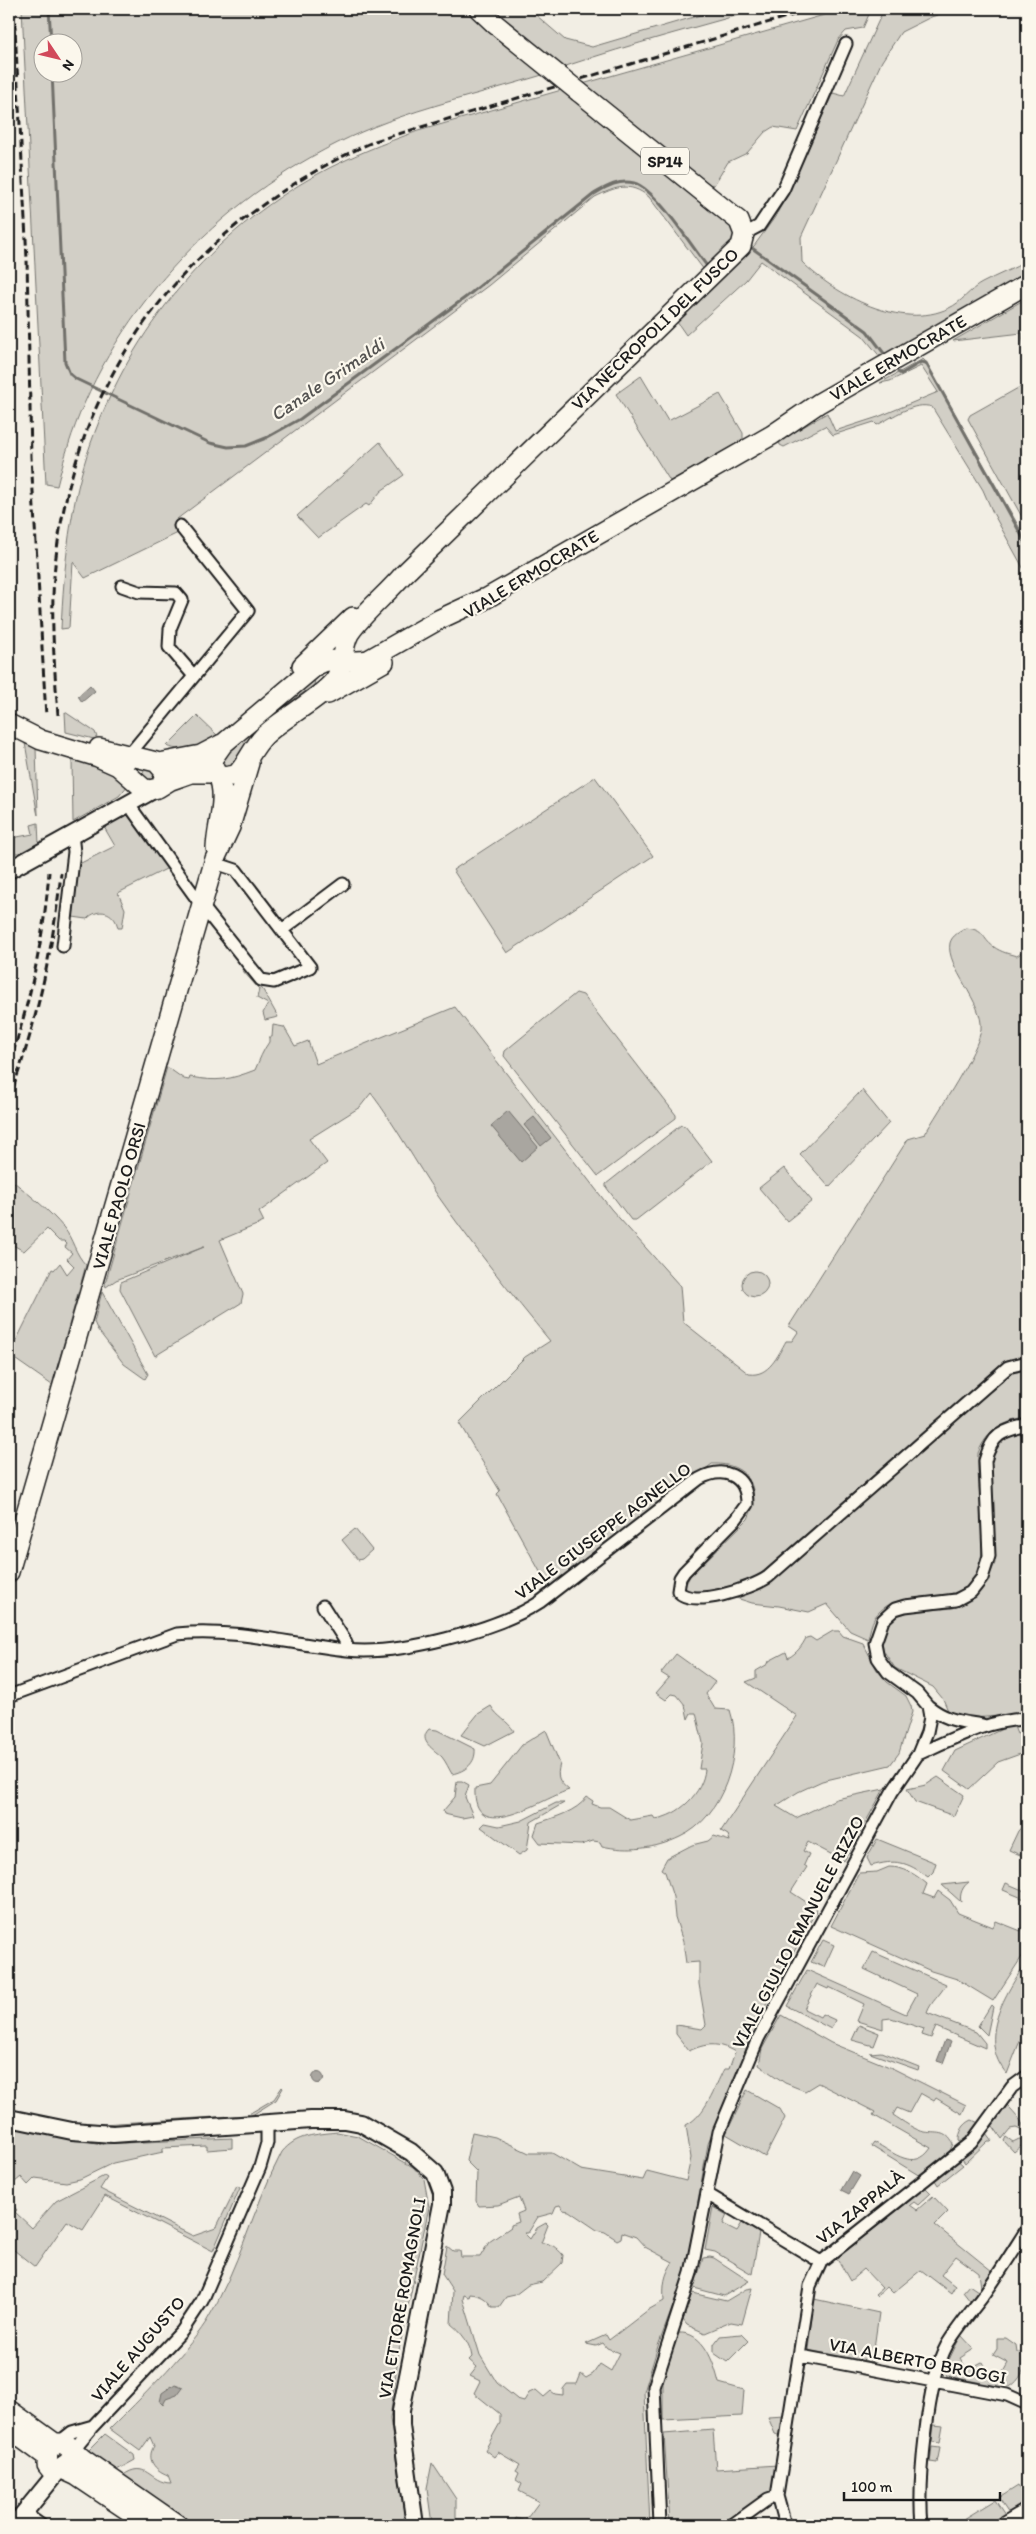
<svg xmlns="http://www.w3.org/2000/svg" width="1036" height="2534" viewBox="0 0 1036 2534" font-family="Itim,sans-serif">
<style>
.green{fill:#d2cfc6;stroke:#777671;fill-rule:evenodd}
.water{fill:#a9a6a0;stroke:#716f6b}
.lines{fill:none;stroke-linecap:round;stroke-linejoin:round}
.stream{stroke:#716f6b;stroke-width:3}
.minor-casing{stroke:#1c1c1c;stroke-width:15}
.secondary-casing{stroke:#1c1c1c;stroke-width:20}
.primary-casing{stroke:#1c1c1c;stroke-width:22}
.minor{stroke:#fbf7ec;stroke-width:11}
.secondary{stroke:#fbf7ec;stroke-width:16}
.primary{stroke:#fbf7ec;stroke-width:19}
.rail{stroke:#1c1c1c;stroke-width:3;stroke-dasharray:8 4;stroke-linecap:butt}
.primary-bridge-casing{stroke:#1c1c1c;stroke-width:22;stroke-linecap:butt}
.primary-bridge{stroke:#fbf7ec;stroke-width:19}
.labels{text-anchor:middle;stroke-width:4.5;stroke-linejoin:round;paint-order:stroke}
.shield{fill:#fbf7ec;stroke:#5f5e5a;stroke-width:1}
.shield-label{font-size:16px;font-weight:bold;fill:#1c1c1c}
.street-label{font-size:18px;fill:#1c1c1c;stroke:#fbf7ec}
.water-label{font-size:19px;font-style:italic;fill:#545351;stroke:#fbf7ec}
</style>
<rect width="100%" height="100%" fill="#f2eee4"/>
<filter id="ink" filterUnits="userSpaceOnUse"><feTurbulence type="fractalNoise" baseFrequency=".02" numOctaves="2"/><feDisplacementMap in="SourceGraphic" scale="10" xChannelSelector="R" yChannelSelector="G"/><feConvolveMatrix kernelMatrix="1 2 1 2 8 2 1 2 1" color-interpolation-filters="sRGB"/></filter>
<g filter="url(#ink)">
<path class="green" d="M22,9H466L485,28L506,20L492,9H529L565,40L592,47L721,9H760C696,27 632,44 569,65C559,68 549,73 539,76C493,90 446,101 400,117C263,164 142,271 84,404C72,431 64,458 57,486L46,484ZM42,42H72V72H42Z
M845,9H881L870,12L863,28L846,31L838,40L797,131L773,127L765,132L747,153L728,162L714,185L707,184L589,88L569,96L610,130L613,128L731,226L734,236L731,244L704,270L649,197C629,181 616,187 595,197L489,285L177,519L175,530L178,533L85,578L73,562L69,628L61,629C64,566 70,502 91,443C131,329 212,232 318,174C349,157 384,143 418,131Z
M884,9H955L931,17L901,32L882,61L801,237L802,262C835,295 902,331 949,308C961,303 970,289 982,283C997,275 1013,269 1027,261V278L882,359L863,336L761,261L746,280L686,335L677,322L754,246L775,217L788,193L833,93L844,96Z
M1027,298V526L968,419L970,415L1027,383L1022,333L953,341Z
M923,359L926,362L1027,541V575L993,513L983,490L932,407C914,401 893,417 877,425L874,422L833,435L825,426L784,447L780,445L779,441L827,413L835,431L878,417L938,392L921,366L890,381L880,383Z
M641,376L668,421L720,394L743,433V440L670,481L616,394Z
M380,442L404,475L381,491L369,506L366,504L318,538L297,516Z
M312,679L315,680L314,685L281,709L265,725L263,723L274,713L285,698Z
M65,712L95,732L98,740L66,732Z
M197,716L218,736C201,745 185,754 167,746Z
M257,729L258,731L240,753L236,764L226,769L221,764L223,757Z
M25,743L36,748L38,815L37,811Z
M74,755L101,763L128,785L119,796L73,822L72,761Z
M150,767L157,778L149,783L142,775L145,769Z
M595,777L653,856L507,953L453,870Z
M127,814L168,868L118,893L125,909L122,928H118C115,911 98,907 87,919L73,917L79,864L115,846L104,827Z
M38,823L39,844L23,853H15L12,838L33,834L31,825Z
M966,928C986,930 981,938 994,947C1001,952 1009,954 1017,956L1027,949V1355L1004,1361L758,1576C738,1585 711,1594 689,1592L684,1588L690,1576L748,1519C763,1488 747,1462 712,1464L549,1588L497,1494L500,1491L459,1423L525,1357L550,1341C511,1294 473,1246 438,1196C415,1162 396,1126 371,1093L360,1107L309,1139L327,1163L259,1212L264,1222L220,1240L243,1294L241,1303L155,1356L120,1289L121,1282L204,1247L116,1280L106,1287L105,1284L167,1067L184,1079L189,1080L190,1077C218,1082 229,1080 255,1070C259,1061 263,1050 269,1042V1037H272L273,1025L284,1027L295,1046L308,1041L316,1064L455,1007L611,1209L680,1286L683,1322L749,1374C769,1377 778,1355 786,1341H792L798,1332L789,1326L908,1139L925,1134C938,1111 979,1051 981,1029C984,1003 945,966 950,943C952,935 960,932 966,928Z
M243,965L263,990L278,1017L265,1020L263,1013L268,1004L257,998L259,989L242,970Z
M576,993L583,995L676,1115V1118L598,1176L504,1056L505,1051Z
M862,1090L889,1123L829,1187L800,1154Z
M681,1125L685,1126L712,1161L636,1220H631L606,1187V1184Z
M784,1168L812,1201L787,1221L759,1188Z
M14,1182C31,1196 50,1211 64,1228C73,1239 75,1254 86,1265L52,1385L9,1355L52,1269L54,1270L60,1263L67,1274L74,1266L67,1259L72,1253L65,1247L67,1244L64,1241H59L47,1229L24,1251L9,1243V1190Z
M742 1284a13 13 0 1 1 26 0a13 13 0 1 1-26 0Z
M102,1292L148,1374L145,1379L124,1364L97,1329L94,1322Z
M1027,1370V1418C1004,1421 987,1430 978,1453C976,1486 988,1538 979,1567C964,1616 901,1580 875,1617C871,1624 870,1631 868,1639L850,1631L827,1604L809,1612L779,1606L752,1603L733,1597L751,1593L766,1585L1012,1373Z
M1027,1431V1714L972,1718L949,1713L943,1699L933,1687L895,1668L883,1650L882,1639L885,1629L896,1616L909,1612L953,1608L966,1603L985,1586L995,1563L991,1458C999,1440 1009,1436 1027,1431Z
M355,1529L372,1550L362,1559L358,1560L342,1540Z
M833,1631H839L843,1636L863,1643L877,1670L887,1682L906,1696L911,1706L912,1712L899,1753L890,1765L822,1781L798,1792L776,1806L796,1818L836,1799L884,1789L844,1861L808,1842L803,1851L809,1854L804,1865L807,1867L791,1892L817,1909L752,2030L739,2070L708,2144L685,2274L658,2346L644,2392L650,2525H619V2521H613L607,2525H513L516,2518L525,2521L539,2502L519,2491L522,2484L516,2480L519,2473L516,2471L520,2465L498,2452L494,2457L485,2450L500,2423V2414L474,2393L480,2381L470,2376L477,2367L469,2360L472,2357C470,2343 462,2333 451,2324L453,2291L442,2274L447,2246L453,2251H460L461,2257H480L489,2242L511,2227V2225L519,2222L517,2214L524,2211L519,2197L498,2205L479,2206L476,2201L477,2172L466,2161L472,2132L495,2137L529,2153H552L581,2170L643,2180L647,2171L686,2181L691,2158L686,2125C706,2115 714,2088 724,2069H729L735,2052C718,2042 706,2043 689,2051L676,2034V2025L702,2029L706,2025L699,1984V1962L686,1963L683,1942L675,1917L673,1897L665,1872L661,1869L667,1858L692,1845L708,1841L714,1836L730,1841L728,1835L721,1831L797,1716L746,1682L756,1678V1671L768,1664L769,1661L786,1652L788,1658C797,1653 802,1646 806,1638L810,1637L816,1641ZM560,2205L563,2210L569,2211L597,2230L605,2232L617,2240L621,2238L622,2232L636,2237L645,2247L673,2262C664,2275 663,2285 664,2301L648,2310L609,2340L606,2335L586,2344L596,2346L603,2343L607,2348L620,2353L611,2371L600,2364L593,2374L586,2378L581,2374L577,2384H567L563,2389V2395L555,2394L551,2391L544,2397L536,2390L529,2393L524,2401L517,2399L497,2383L480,2355L463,2299L464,2295L469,2297L470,2294C481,2295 486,2298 492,2307H499L506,2297L515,2295L528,2285L542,2282L562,2263L563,2255C556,2247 551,2243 541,2243L548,2225L546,2223L537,2228L530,2239L524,2233H528L538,2217L553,2213L556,2206Z
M676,1654L715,1682L706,1694L715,1709L730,1710C744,1752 723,1818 680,1837C655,1849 628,1852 602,1846L600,1842L593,1841L581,1845L540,1843L534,1835L538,1823C555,1817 576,1812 587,1797L593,1801L592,1804L600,1807H609L630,1820L653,1816L655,1819C679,1816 703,1793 705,1769H699L703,1743L696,1713H691L688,1719L685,1705L677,1695L672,1694L666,1700L656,1693L669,1678L661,1673Z
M491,1706C497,1717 508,1721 514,1731L485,1746L461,1735L478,1714Z
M1013,1724L1017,1734L1027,1729V1764L1023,1753L998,1762L969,1789L944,1771L955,1751Z
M429,1729L437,1730L475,1749C476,1763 466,1771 452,1774C449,1769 446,1762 442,1757C435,1750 417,1741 429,1729Z
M546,1730L560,1764C556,1777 559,1782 569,1790C545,1797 472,1848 475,1788L490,1785L522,1745Z
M938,1777L964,1795L954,1816L915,1802L907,1789L926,1785Z
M457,1781H462L469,1785L465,1797L473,1816L462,1818L444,1814L443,1811L455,1797Z
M556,1803H564L531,1822L527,1850L519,1855L481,1827L485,1823L499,1826L521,1821Z
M1027,1821V1858L1009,1850L1018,1831Z
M877,1839L936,1863L933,1872L928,1877C906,1861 896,1859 871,1866L867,1858Z
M889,1867C904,1867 915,1874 927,1884L923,1894L934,1898L938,1891L950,1900L958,1913L993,1927L996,1921L1021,1931L1027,1916V1949L993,2001L957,1979L931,1971L831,1926L859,1873L877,1872Z
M969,1882C963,1886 959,1894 961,1902L942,1885Z
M1006,1883L1027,1892V1900L1003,1890Z
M823,1940L834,1945L824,1967L811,1962Z
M873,1952L946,1984C940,1996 931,2001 927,2013L976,2032L985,2043V2048L936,2027L931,2038L922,2035L924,2029L891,2018L883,2019V2029L857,2021L864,2004L829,1987L828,1989L817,1984L804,2009L820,2017L822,2014L835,2020L831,2029L787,2006L807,1970L906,2014L917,1994L864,1969Z
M1027,1961L1025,2028L1007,2074C976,2039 1006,1993 1027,1961Z
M991,2005L993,2007L987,2035L978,2026Z
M781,2015L831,2043L892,2068L966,2105L962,2114L936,2098L934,2101L920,2093L909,2113L897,2108L893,2115C901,2120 916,2131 925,2132C937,2134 947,2130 953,2144L948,2155L920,2176L871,2146L874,2142C894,2153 915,2172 931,2148L873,2115L875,2112L818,2083L805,2091L785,2083L759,2065L762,2049Z
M859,2025L879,2033L874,2046L852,2040Z
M881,2052L919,2067L918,2070L870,2053Z
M282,2087L283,2088L276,2100L249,2117L110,2127L86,2125L247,2115L274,2099Z
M747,2090L780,2109L785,2118L765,2157L726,2134Z
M1005,2103C1016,2114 1027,2125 1027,2141L1014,2152L1004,2141L1006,2137L1013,2142L1019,2139L1024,2140L1023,2131L1016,2128L1010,2129L1002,2139L993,2126L989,2129V2123Z
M972,2120L981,2124L972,2136L962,2143L959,2141C959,2132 963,2124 972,2120Z
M9,2126L101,2144L232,2138V2148L207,2150V2146L163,2148V2152L113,2163L80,2179L66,2182L35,2178L28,2185L21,2177L9,2187Z
M337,2132L358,2136L413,2167L424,2179L429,2207L399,2350L390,2419L406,2525H192L122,2476C147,2458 149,2483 171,2483L168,2475C154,2470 146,2459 154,2446L150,2437L140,2451L110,2429C140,2399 183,2357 206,2322C239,2269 253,2207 282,2152C297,2134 315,2135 337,2132Z
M982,2133H986L992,2141H988L965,2163L960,2156Z
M956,2159L963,2165L938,2185L933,2177Z
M104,2176L107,2178L100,2189L193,2236L216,2228L237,2186L240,2188L213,2251L105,2196L83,2230L67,2221L35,2267L9,2246V2201L17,2210L15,2212L32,2228L56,2201Z
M924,2186L931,2193L918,2205L914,2202L910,2205L917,2210L933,2196L948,2212L935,2225L992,2271L981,2287L979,2273L956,2256L941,2275L955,2286L951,2293L921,2270L893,2293L887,2287L877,2296L875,2294L882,2288L864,2269L850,2281L837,2258L907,2203L903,2200Z
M713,2207L727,2215L723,2224L737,2231L742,2223L759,2233L752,2274L715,2252L705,2250Z
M710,2257L714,2258L749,2281L724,2296L694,2288L703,2258Z
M969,2285L978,2291L970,2301L963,2292Z
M752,2288L742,2324L731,2322L705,2333L687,2325L683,2320L692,2293L726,2301L746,2289Z
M814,2299L879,2313L872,2362L808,2350Z
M678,2333C704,2331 714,2363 719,2383L744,2390L742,2416L663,2420V2381Z
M741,2334L748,2341L727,2362L714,2353V2344L720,2336Z
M961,2335L974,2349L960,2358L967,2370L982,2362L985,2368L1001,2376L1008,2363L993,2355L997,2349V2338H1006L1016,2345L1017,2352H1027C1027,2366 1021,2381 1008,2388L947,2376L944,2370Z
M785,2416L783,2436L775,2434L768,2417Z
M934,2425L943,2426L940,2443L932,2442Z
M713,2430L716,2469L778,2465L771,2492L725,2525H670L664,2434Z
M105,2434L134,2455L135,2460L115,2471L88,2451Z
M932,2447L940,2448L937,2463L930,2462Z
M432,2463L456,2499V2525L432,2524L427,2488Z
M1018,2486L1027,2502L1009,2513L999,2498Z
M995,2500L1005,2515L988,2525H962L959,2522Z"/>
<path class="water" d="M90,685L95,691L82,702L78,696Z
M508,1111L538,1147L521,1162L491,1126Z
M534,1117L551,1138L541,1146L524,1125Z
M945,2040L951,2042L943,2063L937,2061Z
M312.5 2078a5.5 5.5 0 1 1 11 0a5.5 5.5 0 1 1-11 0Z
M852,2171L860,2176L849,2194L841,2190Z
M175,2384L183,2387L177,2395L166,2399L163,2405L160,2402L162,2393Z"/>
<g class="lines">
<path class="stream" d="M49,9L51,42
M52,72L65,362L70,374L76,379L210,443L228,447L246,446L266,438L300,419L466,297L594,194C606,187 619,179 634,183C656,189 692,247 707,266
M752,248L867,331L886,356
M898,372L901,374L921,362L926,363L1027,545"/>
<g class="minor-casing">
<path id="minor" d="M744,234L759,226L783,190L846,44
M122,586L139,592L176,593L182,600L170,629L169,647L194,676
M128,756L248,611L180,526
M129,805L202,906L261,980L274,982L310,967L236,870L215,863
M282,930L343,884
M63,946L74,852L72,834
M323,1606L344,1639L349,1650
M9,1696L177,1634C233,1628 290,1644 347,1650C397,1656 497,1630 540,1602L699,1479C723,1466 747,1474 747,1504L736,1519L684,1572L680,1578L678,1591C692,1609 752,1588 768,1577L1008,1367L1027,1362
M928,1706C947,1721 959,1721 982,1725
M918,1754C954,1738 988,1720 1027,1719
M707,2194L821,2262
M801,2356L1007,2395L1027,2404
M58,2443L72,2432L93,2426
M72,2456L78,2444L93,2426L182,2331L202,2301L260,2167L267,2143V2124
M23,2512L41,2525
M660,2525L654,2387L691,2273L719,2132L758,2039L892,1792L918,1754L927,1732L930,1717L928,1706L917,1693L888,1672L878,1658L875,1643L883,1620L895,1609L905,1606L956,1600L971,1592L982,1578L989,1556L985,1461C992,1434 1002,1431 1027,1425
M732,2525L768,2499L777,2496
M785,2525L777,2496L810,2286L821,2262L971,2143L1012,2087L1027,2076
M922,2525C918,2484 927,2381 947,2345C957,2328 971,2312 983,2296C999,2274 1013,2251 1027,2229"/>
</g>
<g class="secondary-casing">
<path id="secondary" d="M9,870L155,789
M9,2118L72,2131L113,2134L311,2120H345L361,2123L411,2152L435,2173L442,2192V2204L401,2411V2426L415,2525
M14,2525L59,2470
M1005,2525L1027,2512"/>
</g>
<g class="primary-casing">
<path id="primary" d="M479,9L495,24
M483,599L440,619L368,660C350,664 334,655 317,665L223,744L211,761L216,773L223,777L236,775C247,764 252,748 265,735C285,716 316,702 334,681C345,668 341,649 349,634C361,615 387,594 403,575L741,246L744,234L739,221L579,92
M473,606L772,435L819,403L1027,284
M302,666L353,617
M328,694L384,662
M9,724L41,740L98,757L118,766L143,788L149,790L158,788L171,780L191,773H216
M99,748L156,762L165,772L162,785
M159,763L201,755L222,744
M216,848C217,824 228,797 218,775
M9,1572L215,859L230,827L249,763
M9,2410L56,2444
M9,2429L46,2456
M68,2445L72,2454L69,2463L59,2470H51L47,2465L48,2451L58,2443C69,2442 75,2453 83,2459L178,2525
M62,2469L77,2476L150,2525"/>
</g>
<use href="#minor" class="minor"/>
<use href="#secondary" class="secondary"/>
<use href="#primary" class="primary"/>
<path class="rail" d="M14,9L27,259L31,457L46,716
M58,715C54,660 49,604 57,549C83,356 200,219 375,141L813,9
M9,1065C30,1002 44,938 49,872
M9,1099C36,1026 53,950 61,873"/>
<g class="primary-bridge-casing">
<path id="primary-bridge" d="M495,24L579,92"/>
</g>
<use href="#primary-bridge" class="primary-bridge"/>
</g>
</g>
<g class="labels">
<rect class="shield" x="641" y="147.5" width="48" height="27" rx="4"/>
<g class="shield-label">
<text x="665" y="167">SP14</text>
</g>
<g class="street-label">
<text transform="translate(655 329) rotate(-44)" y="6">VIA NECROPOLI DEL FUSCO</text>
<text transform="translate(898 358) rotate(-30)" y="6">VIALE ERMOCRATE</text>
<text transform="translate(531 574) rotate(-31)" y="6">VIALE ERMOCRATE</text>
<text transform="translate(119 1196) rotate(-74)" y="6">VIALE PAOLO ORSI</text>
<text transform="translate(603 1531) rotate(-37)" y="6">VIALE GIUSEPPE AGNELLO</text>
<text transform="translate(798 1932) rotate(-62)" y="6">VIALE GIULIO EMANUELE RIZZO</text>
<text transform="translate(860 2207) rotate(-39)" y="6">VIA ZAPPALÀ</text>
<text transform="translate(402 2298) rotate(-80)" y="6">VIA ETTORE ROMAGNOLI</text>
<text transform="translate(138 2349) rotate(-49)" y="6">VIALE AUGUSTO</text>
<text transform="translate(918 2361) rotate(11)" y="6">VIA ALBERTO BROGGI</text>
</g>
<g class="water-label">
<text transform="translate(327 379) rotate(-34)" y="7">Canale Grimaldi</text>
</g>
</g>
<rect width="1036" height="2534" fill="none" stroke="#fbf7ec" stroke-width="30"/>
<rect x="15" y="15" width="1006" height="2504" fill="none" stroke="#1c1c1c" stroke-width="2" filter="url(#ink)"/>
<g transform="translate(58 58) rotate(125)"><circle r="24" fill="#fbf7ec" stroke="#a29f99"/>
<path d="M0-4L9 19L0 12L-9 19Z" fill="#d1495b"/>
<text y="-8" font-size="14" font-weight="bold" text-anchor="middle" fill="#1c1c1c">N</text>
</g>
<path d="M844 2492v8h156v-8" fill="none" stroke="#1c1c1c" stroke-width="2.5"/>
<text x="851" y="2492" font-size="15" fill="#1c1c1c" stroke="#fbf7ec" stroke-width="4" paint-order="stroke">100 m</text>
</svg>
